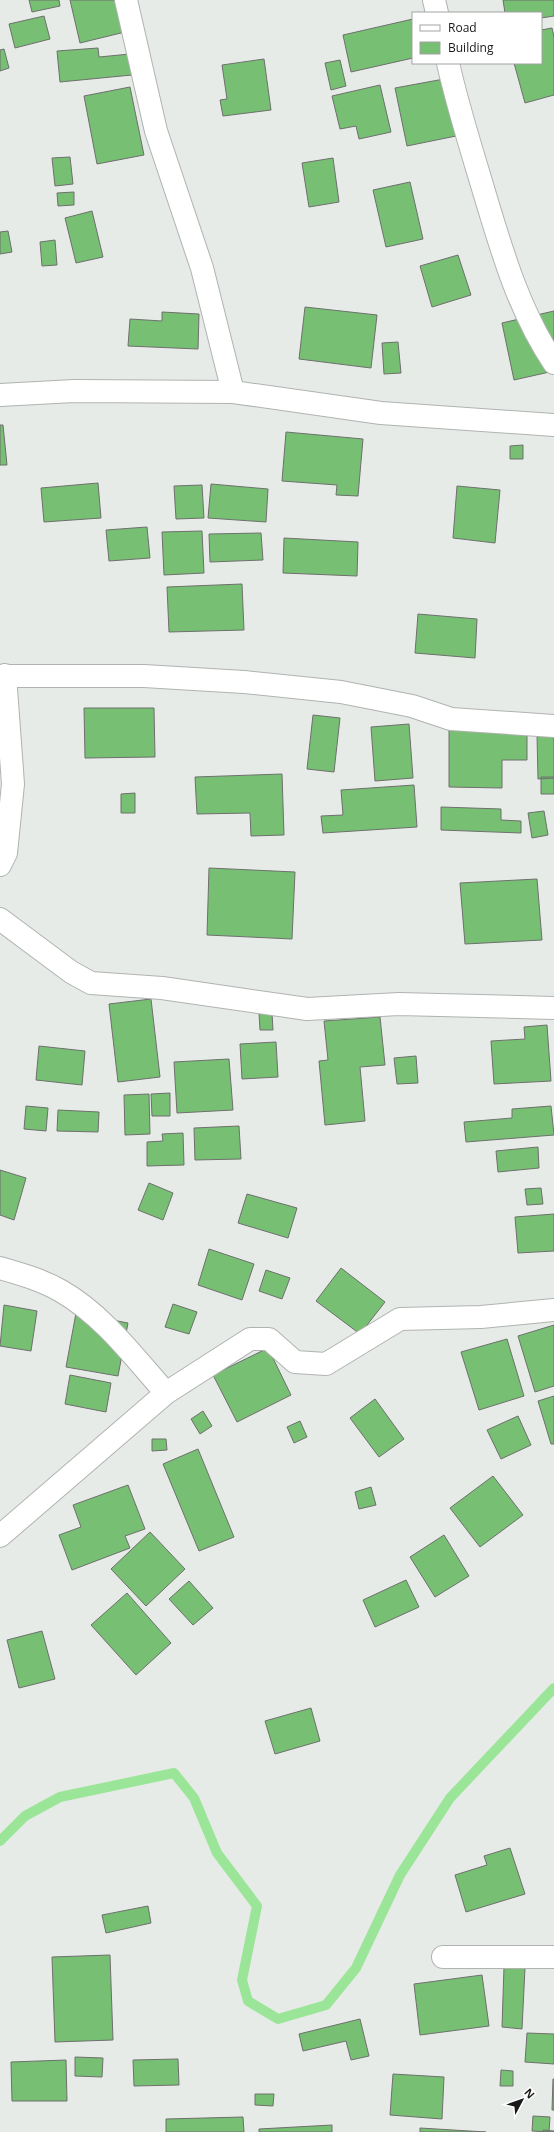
<svg xmlns="http://www.w3.org/2000/svg" width="554" height="2132" viewBox="0 0 554 2132" font-family="'Open Sans',sans-serif">
<style>
.lines{fill:none;stroke-linecap:round;stroke-linejoin:round}
.stream{stroke:#9be598;stroke-width:10}
.building{fill:#76bf73;stroke:#6e706d}
.street-casing{stroke:#b0b3b0;stroke-width:24}
.street{stroke:#fff;stroke-width:22}
</style>
<rect width="100%" height="100%" fill="#e7ebe7"/>
<g class="lines">
<path class="stream" d="M0,1841L25,1816L60,1797L174,1773L194,1798L217,1853L257,1906L242,1980L248,2001L278,2019L326,2005L356,1968L400,1875L450,1798L554,1688"/>
</g>
<path class="building" d="M29,0H59L60,6L32,12Z
M70,0H117L125,32L80,43Z
M503,0H554V16L541,18V13H505Z
M44,16L50,39L15,48L9,24Z
M413,19V58L351,72L343,35Z
M552,28L554,37V95L525,103L514,63H541V30Z
M98,48L99,57L130,54L132,75L60,82L57,51Z
M4,49L9,68L0,71V50Z
M264,59L271,110L223,116L220,100L227,99L222,65Z
M340,60L346,86L331,90L325,63Z
M444,79L456,136L407,146L395,88Z
M380,85L391,132L359,139L356,126L340,129L332,96Z
M130,87L144,155L97,164L84,96Z
M70,157L73,184L55,186L52,158Z
M333,158L339,202L309,207L302,163Z
M410,182L423,239L386,247L373,190Z
M74,192V205L58,206L57,193Z
M92,211L103,257L76,263L65,218Z
M8,231L12,252L0,254V232Z
M55,240L57,265L42,266L40,242Z
M458,255L471,295L432,307L420,266Z
M305,307L377,315L371,368L299,359Z
M554,311V371L514,380L502,323Z
M162,312L199,314L198,349L128,346L130,319L162,321Z
M398,342L401,373L384,374L382,343Z
M0,425H3L7,465H0Z
M286,432L363,439L358,496L336,495L337,485L282,481Z
M523,445V459H510V446Z
M98,483L101,518L44,522L41,488Z
M211,484L268,489L266,522L208,518Z
M202,485L204,518L176,519L174,486Z
M457,486L500,490L495,543L453,538Z
M147,527L150,558L109,561L106,530Z
M202,531L204,573L164,575L162,532Z
M261,533L263,560L210,562L209,534Z
M284,538L358,542L357,576L283,573Z
M242,584L244,630L169,632L167,587Z
M418,614L477,619L475,658L415,653Z
M84,708H154L155,757L85,758Z
M313,715L340,718L334,772L307,769Z
M409,724L413,778L375,781L371,727Z
M449,729L527,730V760H502V788L449,787Z
M537,735H554V778L538,779Z
M282,774L284,835L251,836L250,813L197,814L195,777Z
M541,777H554V794H541Z
M414,785L417,827L323,833L321,816L343,815L341,790Z
M135,793V813H121V794Z
M441,807L501,809V820L521,821V833L441,830Z
M544,811L548,835L532,838L528,813Z
M209,868L295,872L292,939L207,935Z
M537,879L542,940L465,944L460,883Z
M151,999L160,1077L118,1082L109,1004Z
M259,1013H272L273,1030H260Z
M380,1017L385,1065L360,1067L365,1121L325,1125L319,1061L328,1060L324,1021Z
M547,1025L551,1081L494,1084L491,1041L525,1039L524,1027Z
M276,1042L278,1077L242,1079L240,1044Z
M39,1046L85,1051L82,1085L36,1080Z
M416,1056L418,1083L397,1084L394,1058Z
M229,1059L233,1110L177,1113L174,1062Z
M170,1093V1116H152L151,1094Z
M149,1094L150,1134L125,1135L124,1095Z
M26,1106L48,1108L46,1131L24,1129Z
M551,1106L554,1135L466,1142L464,1122L512,1118V1109Z
M58,1110L99,1112L98,1132L57,1131Z
M239,1126L241,1159L195,1160L194,1128Z
M183,1133L184,1165L147,1166V1142L163,1141L162,1134Z
M538,1147L539,1168L498,1172L496,1151Z
M0,1170L26,1178L14,1220L0,1215Z
M149,1183L173,1193L163,1220L138,1210Z
M541,1188L543,1204L527,1205L525,1189Z
M247,1194L297,1208L288,1238L238,1223Z
M554,1214V1251L518,1253L515,1217Z
M209,1249L254,1264L242,1300L198,1285Z
M341,1268L385,1302L360,1334L316,1301Z
M266,1270L290,1278L282,1299L259,1291Z
M173,1304L197,1312L189,1334L165,1327Z
M4,1305L37,1311L31,1351L0,1346Z
M76,1313L128,1323L118,1376L66,1367Z
M554,1325V1386L535,1392L518,1336Z
M507,1339L524,1396L479,1410L461,1352Z
M268,1348L291,1395L237,1422L213,1375Z
M70,1375L111,1383L106,1412L65,1404Z
M554,1396V1444H551L538,1401Z
M375,1399L404,1439L379,1457L350,1418Z
M203,1411L212,1426L200,1434L191,1419Z
M518,1416L531,1445L501,1459L487,1430Z
M300,1421L307,1437L294,1443L287,1427Z
M152,1439H166L167,1450L152,1451Z
M198,1449L234,1537L199,1551L163,1464Z
M493,1476L523,1515L480,1547L450,1508Z
M128,1485L145,1529L125,1536L130,1548L72,1570L59,1535L81,1527L73,1505Z
M371,1487L376,1505L359,1509L355,1492Z
M150,1532L185,1569L146,1606L111,1569Z
M444,1535L469,1576L435,1597L410,1557Z
M406,1580L419,1607L375,1627L363,1600Z
M189,1581L213,1608L193,1625L169,1599Z
M127,1593L171,1643L136,1675L91,1625Z
M42,1631L55,1679L19,1688L7,1640Z
M311,1708L320,1741L275,1754L265,1721Z
M510,1848L525,1894L466,1912L455,1875L487,1865L484,1856Z
M148,1906L151,1923L106,1933L102,1915Z
M110,1955L113,2040L55,2042L52,1957Z
M504,1967L525,1968L522,2029L502,2027Z
M482,1975L489,2026L420,2035L414,1984Z
M360,2019L369,2056L351,2060L346,2041L303,2051L299,2034Z
M527,2033L554,2034V2064L525,2062Z
M75,2057L103,2058L102,2077L75,2076Z
M178,2059L179,2085L134,2086L133,2060Z
M66,2060L67,2101H12L11,2062Z
M501,2070L513,2071V2086H500Z
M393,2074L444,2077L442,2119L390,2115Z
M553,2079H554V2110H552Z
M255,2094H274L273,2106L255,2105Z
M533,2116L550,2117L549,2132L532,2131Z
M243,2117L244,2132H166V2119Z
M332,2125V2132H259V2129Z
M420,2128L486,2132H420Z
M543,2130L554,2131V2132H543Z"/>
<g class="lines">
<g class="street-casing">
<path id="street" d="M126,0L156,131L202,268L233,392
M434,0L437,13
M448,63C458,108 472,151 485,195C502,252 520,313 554,363
M0,395L74,391L233,392L381,413L554,425
M0,676H144L244,682L341,692L412,706L451,719L554,726
M0,865L6,853L13,784L5,675
M0,919L71,972L91,983L162,988L307,1009L399,1004L554,1008
M0,1268C21,1274 42,1280 61,1291C103,1315 134,1357 166,1393
M0,1536L166,1393L250,1339H269L295,1362L326,1364L400,1319L481,1317L554,1310
M443,1957H554"/>
</g>
<use href="#street" class="street"/>
</g>
<rect x="412" y="12" width="130" height="52" fill="#ffffff" stroke="#a2a3a2"/>
<rect x="420" y="25" width="20" height="6" fill="#ffffff" stroke="#a2a3a2"/>
<text x="448" y="32" font-size="12" fill="#171817">Road</text>
<rect x="420" y="42" width="20" height="12" fill="#76bf73" stroke="#a2a3a2"/>
<text x="448" y="52" font-size="12" fill="#171817">Building</text>
<g transform="translate(522 2100) rotate(49)" stroke="#ffffff" stroke-width="3" paint-order="stroke">
<path d="M0-3L7 15L0 10L-7 15Z" fill="#171817"/>
<text y="-6" font-size="11" font-weight="bold" text-anchor="middle" fill="#171817">N</text>
</g>
</svg>
